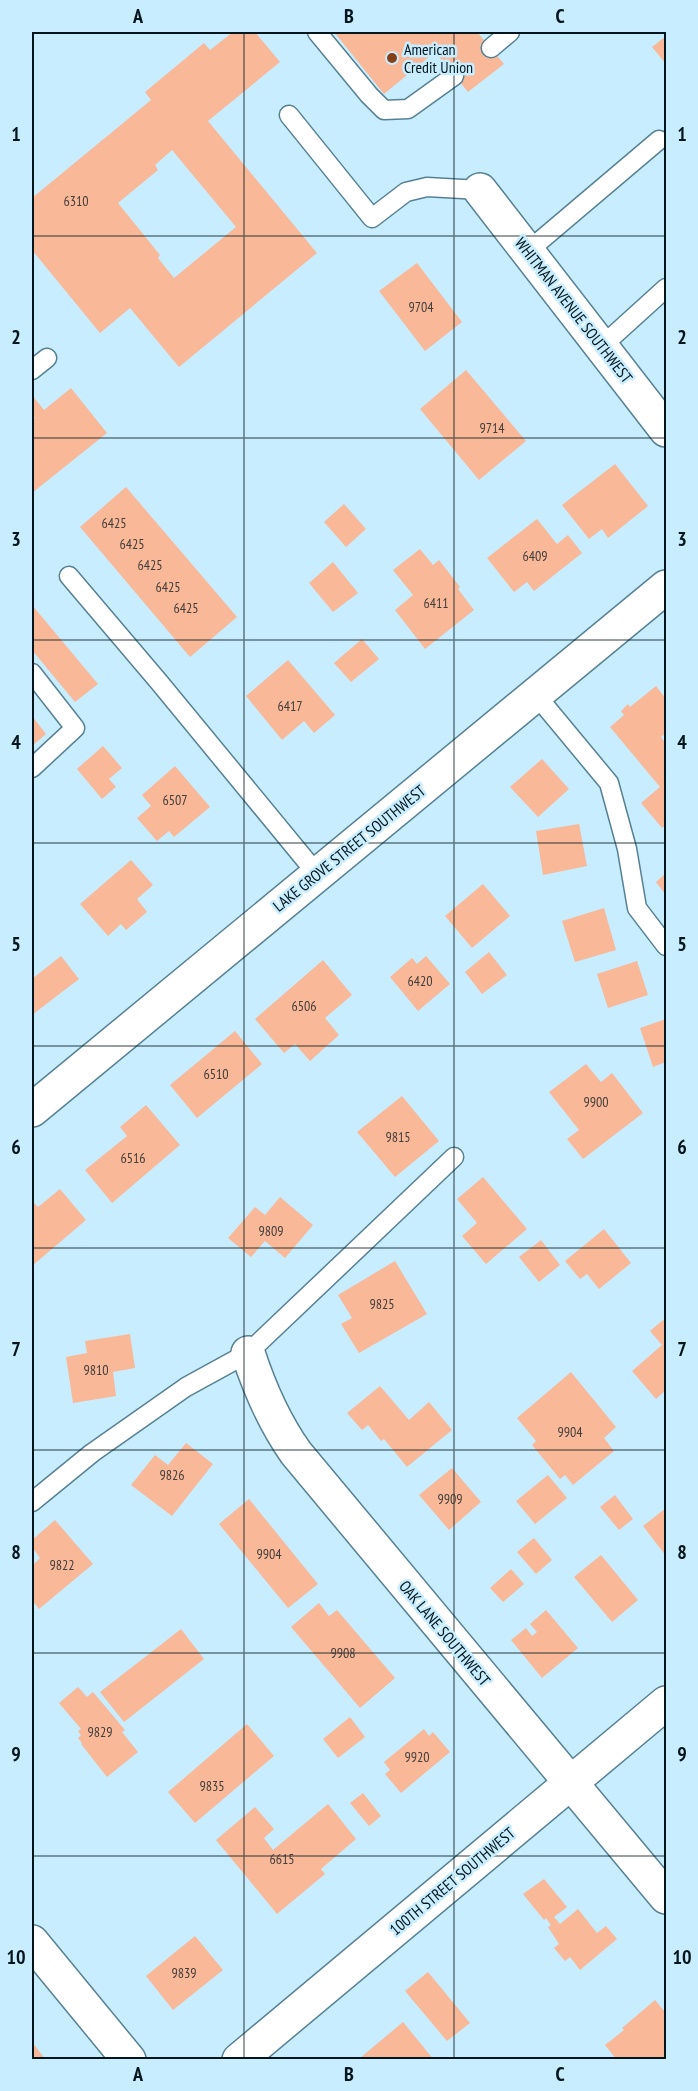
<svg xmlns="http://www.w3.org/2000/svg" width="698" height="2091" viewBox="0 0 698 2091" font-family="'PT Sans Narrow',sans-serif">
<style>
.building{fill:#f9b898;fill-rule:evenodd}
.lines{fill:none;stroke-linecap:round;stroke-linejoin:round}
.service-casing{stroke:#568194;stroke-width:21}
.minor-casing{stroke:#568194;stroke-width:36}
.tertiary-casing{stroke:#568194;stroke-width:36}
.service{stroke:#fff;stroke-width:18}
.minor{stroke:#fff;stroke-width:33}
.tertiary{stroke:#fff;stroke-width:33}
.grid{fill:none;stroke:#04151c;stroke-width:1.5;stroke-opacity:0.55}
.poi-dot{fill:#853f18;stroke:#c8edfe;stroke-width:2}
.labels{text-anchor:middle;stroke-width:5;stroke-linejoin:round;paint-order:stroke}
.number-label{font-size:14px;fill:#413e3b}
.poi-label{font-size:16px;fill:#04151c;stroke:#c8edfe;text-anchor:start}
.street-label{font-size:16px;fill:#04151c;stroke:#c8edfe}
.neatline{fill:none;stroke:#04151c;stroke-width:2}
.grid-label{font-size:20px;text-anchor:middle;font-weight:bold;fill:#04151c}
</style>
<rect width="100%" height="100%" fill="#c8edfe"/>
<path class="building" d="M233,32H255L280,62L208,121L317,253L179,367L130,308L100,333L32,250V198L151,100L145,92L204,43L210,50ZM172,150L236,227L174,278L158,258L160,255L118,203L158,170L155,165Z
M334,32H477L504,64L468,92L435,52L384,94Z
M666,36V64L652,47Z
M417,263L462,322L425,351L379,291Z
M466,370L526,441L479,480L420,409Z
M71,388L107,433L32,493V420L35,418L32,414V395L44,410Z
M615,464L648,506L608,538L602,529L589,539L562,505Z
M126,487L237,617L190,657L80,527Z
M344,504L366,529L346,547L324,522Z
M537,519L557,544L568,535L582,553L534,591L527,582L514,592L487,558Z
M420,549L433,565L439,560L460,587L458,589L474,610L425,649L395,610L413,595L393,570Z
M333,562L358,593L333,612L309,583Z
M32,605L98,684L75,702L32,650Z
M362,639L379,659L351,682L334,663Z
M288,660L335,715L314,733L304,721L282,740L246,696Z
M656,686L666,699V733L661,737L666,744V825L662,828L641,803L660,787L610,727L624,715L621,711L628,704L630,707Z
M32,716L46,734L32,746Z
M103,746L122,768L109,779L116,787L102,799L77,769Z
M542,759L569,789L538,817L510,787Z
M175,766L210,807L174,837L169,831L157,841L137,818L151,806L142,795Z
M579,824L587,866L543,875L536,831Z
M131,860L153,885L137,899L147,912L126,930L121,924L108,936L80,904Z
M666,873V895L656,882Z
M483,884L510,916L472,948L445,916Z
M604,908L616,950L575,962L562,921Z
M489,952L507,975L482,994L465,972Z
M61,956L79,979L32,1015V979Z
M426,956L450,984L418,1011L390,977L412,958L417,964Z
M323,960L352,995L325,1018L339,1035L310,1061L295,1044L284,1053L255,1019Z
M637,961L648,995L608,1008L597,974Z
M666,1019V1062L653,1067L640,1028Z
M235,1031L262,1064L197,1118L170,1085Z
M586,1064L601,1082L612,1073L643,1113L583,1159L567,1139L579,1130L549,1092Z
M402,1096L439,1141L395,1177L357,1132Z
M146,1105L180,1145L112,1203L85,1170L127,1136L120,1127Z
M483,1177L527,1229L486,1264L462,1236L477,1223L457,1199Z
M60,1189L86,1220L32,1266V1205L34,1203L38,1207Z
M280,1197L313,1225L285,1258L265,1241L251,1257L228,1238L255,1207L265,1215Z
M604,1229L631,1263L599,1289L587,1274L580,1279L565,1261Z
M541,1240L560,1265L539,1282L519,1257Z
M395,1261L427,1314L359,1353L341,1324L352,1318L338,1295Z
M663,1320L666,1323V1390L656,1399L632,1371L662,1345L650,1331Z
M130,1334L135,1368L113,1372L116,1396L73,1403L66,1357L87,1353L85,1341Z
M571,1372L616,1427L604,1438L614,1451L573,1485L565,1475L560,1479L532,1445L536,1441L517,1418Z
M380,1386L409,1420L429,1402L452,1430L407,1467L384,1439L381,1441L368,1425L362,1430L347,1413Z
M186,1443L213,1464L172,1516L131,1485L155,1455L168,1465Z
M452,1468L481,1502L449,1530L419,1495Z
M548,1475L567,1498L535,1524L516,1501Z
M615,1495L633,1519L619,1530L600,1507Z
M249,1499L318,1584L288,1608L219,1524Z
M666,1508V1556L643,1526Z
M55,1520L93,1564L39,1609L32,1600V1566L40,1558L32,1547V1540Z
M534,1538L552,1560L536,1574L517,1552Z
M601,1555L638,1600L612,1622L574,1577Z
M511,1569L524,1584L503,1602L490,1588Z
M319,1603L329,1616L337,1610L395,1678L360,1708L291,1627Z
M546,1610L578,1648L542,1678L511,1640L526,1628L532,1636L537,1632L530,1624Z
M181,1629L204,1659L124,1722L100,1692Z
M78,1687L87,1697L93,1692L125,1730L122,1732L138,1752L107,1777L81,1744L82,1743L78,1738L81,1735L78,1731L81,1729L59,1703Z
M350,1717L365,1737L338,1758L323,1739Z
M247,1724L274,1756L195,1823L168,1792Z
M424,1729L429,1736L433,1732L450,1752L401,1793L385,1774L390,1770L384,1762Z
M363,1793L381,1816L369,1826L350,1803Z
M328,1804L356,1839L321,1869L325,1874L277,1914L216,1840L255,1807L274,1829L264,1838L273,1850Z
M544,1879L567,1907L554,1917L560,1924L578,1909L597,1933L606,1926L617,1939L580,1970L570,1957L565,1961L554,1948L559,1944L548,1927L551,1925L546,1918L544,1920L523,1894Z
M195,1936L223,1970L173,2010L146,1976Z
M428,1972L470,2023L447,2041L405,1991Z
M655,2000L666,2013V2060H617L605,2045L624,2030L622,2028Z
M403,2022L434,2060H361L360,2058Z
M32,2042L46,2060H32Z"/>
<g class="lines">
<g class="service-casing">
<path id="service" d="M317,32L369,95L384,110L408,109L454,76
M491,48L510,32
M289,115L372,218L406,192L427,187L480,190
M528,251L659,140
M602,346L666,288
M32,370L47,358
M69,576L159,682L317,874
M32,673L75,728L32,768
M536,695L609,783L627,849L637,908L666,946
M32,1502L92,1453L186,1387L248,1353L454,1157"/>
</g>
<g class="minor-casing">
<path id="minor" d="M480,190L666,430
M32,1110L666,587
M248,1353C260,1390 274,1422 296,1453L666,1897"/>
</g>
<g class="tertiary-casing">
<path id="tertiary" d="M32,1942L129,2060
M239,2060L666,1703"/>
</g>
<use href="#service" class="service"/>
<use href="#minor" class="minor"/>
<use href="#tertiary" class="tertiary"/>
</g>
<path class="grid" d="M244,32V2060M454,32V2060M32,236H666M32,438H666M32,640H666M32,843H666M32,1046H666M32,1248H666M32,1450H666M32,1653H666M32,1856H666"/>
<circle class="poi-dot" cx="392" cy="58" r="6"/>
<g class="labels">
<g class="number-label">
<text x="76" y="206">6310</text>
<text x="421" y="312">9704</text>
<text x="492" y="433">9714</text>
<text x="114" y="528">6425</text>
<text x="132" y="549">6425</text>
<text x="535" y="561">6409</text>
<text x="150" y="570">6425</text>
<text x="168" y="592">6425</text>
<text x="436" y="608">6411</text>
<text x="186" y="613">6425</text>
<text x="290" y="711">6417</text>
<text x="175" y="805">6507</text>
<text x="420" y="986">6420</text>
<text x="304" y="1011">6506</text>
<text x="216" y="1079">6510</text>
<text x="596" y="1107">9900</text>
<text x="398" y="1142">9815</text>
<text x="133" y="1163">6516</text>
<text x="271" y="1236">9809</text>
<text x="382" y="1309">9825</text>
<text x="96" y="1375">9810</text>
<text x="570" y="1437">9904</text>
<text x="172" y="1480">9826</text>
<text x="450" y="1504">9909</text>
<text x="269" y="1559">9904</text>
<text x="62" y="1570">9822</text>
<text x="343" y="1658">9908</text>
<text x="100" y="1737">9829</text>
<text x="417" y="1762">9920</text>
<text x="212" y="1791">9835</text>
<text x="282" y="1864">6615</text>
<text x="184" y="1978">9839</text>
</g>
<g class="poi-label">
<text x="404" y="55">American<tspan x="404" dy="18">Credit Union</tspan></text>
</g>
<g class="street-label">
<text transform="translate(574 310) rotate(52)" y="6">WHITMAN AVENUE SOUTHWEST</text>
<text transform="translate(349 848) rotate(-39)" y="6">LAKE GROVE STREET SOUTHWEST</text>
<text transform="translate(445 1633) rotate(50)" y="6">OAK LANE SOUTHWEST</text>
<text transform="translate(452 1881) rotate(-40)" y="6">100TH STREET SOUTHWEST</text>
</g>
</g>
<rect width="698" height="2091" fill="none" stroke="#c8edfe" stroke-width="66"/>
<rect x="33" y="33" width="632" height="2025" class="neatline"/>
<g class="grid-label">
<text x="138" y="23">A</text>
<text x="349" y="23">B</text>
<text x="560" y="23">C</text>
<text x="16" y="141">1</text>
<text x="682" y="141">1</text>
<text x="16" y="344">2</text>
<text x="682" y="344">2</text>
<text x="16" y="546">3</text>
<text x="682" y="546">3</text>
<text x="16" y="749">4</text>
<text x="682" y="749">4</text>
<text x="16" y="951">5</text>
<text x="682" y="951">5</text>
<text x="16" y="1154">6</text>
<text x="682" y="1154">6</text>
<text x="16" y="1356">7</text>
<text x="682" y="1356">7</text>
<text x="16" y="1559">8</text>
<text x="682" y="1559">8</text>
<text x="16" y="1761">9</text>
<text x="682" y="1761">9</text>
<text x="16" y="1964">10</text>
<text x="682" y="1964">10</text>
<text x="138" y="2081">A</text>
<text x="349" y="2081">B</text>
<text x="560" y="2081">C</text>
</g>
</svg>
